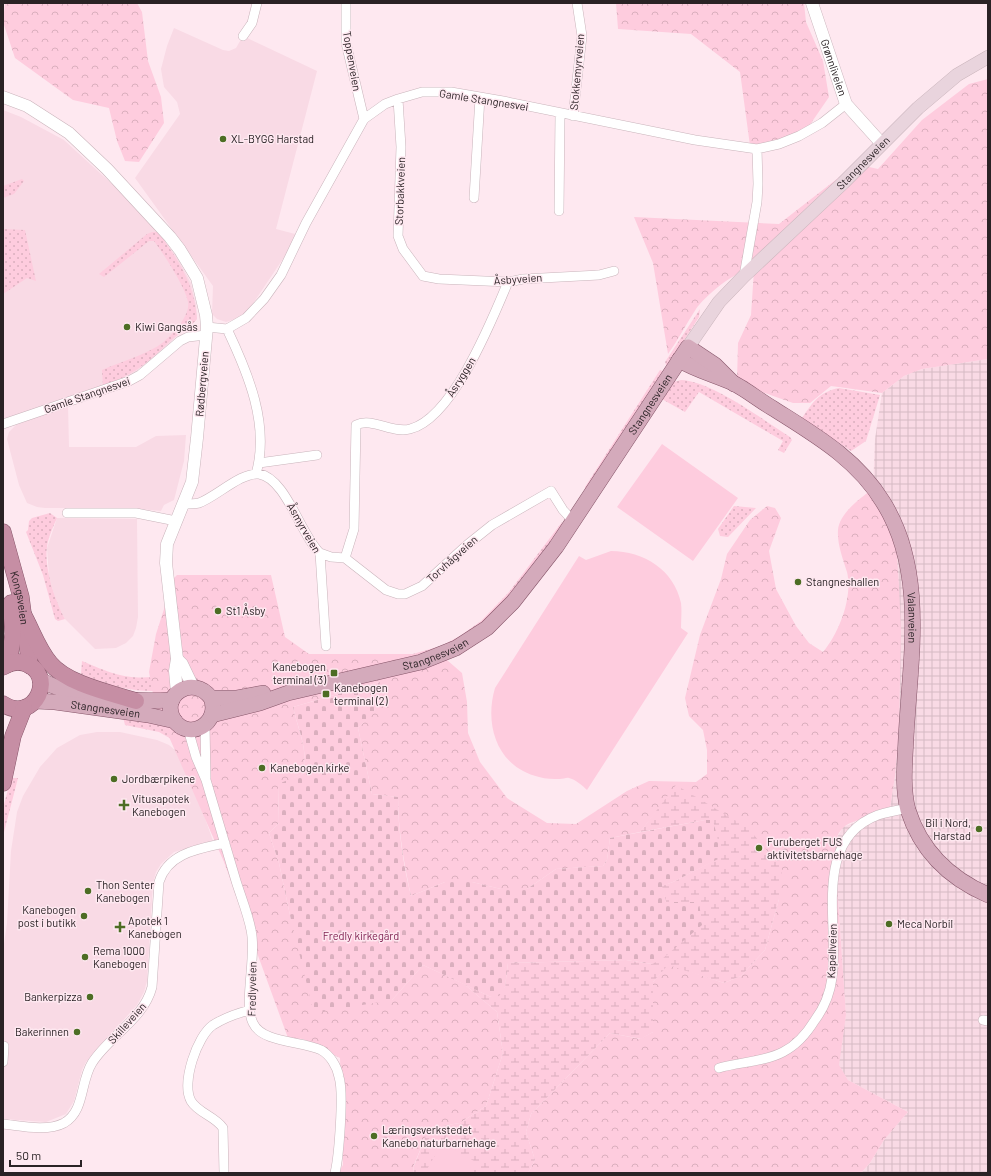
<svg xmlns="http://www.w3.org/2000/svg" width="991" height="1176" viewBox="0 0 991 1176" font-family="Barlow,sans-serif">
<style>
.built{fill:#f9dae5}
.industrial{fill:url(#industrial-grid)}
.green{fill:url(#green-dots)}
.forest{fill:url(#forest-crowns)}
.wetland{fill:url(#wetland-marsh)}
.cemetery{fill:url(#cemetery-stones)}
.pitch{fill:#feccde}
.lines{fill:none;stroke-linecap:round;stroke-linejoin:round}
.minor-casing{stroke:#c9b4bb;stroke-width:10}
.tertiary-casing{stroke:#c9b4bb;stroke-width:13}
.secondary-casing{stroke:#c9b4bb;stroke-width:14}
.primary-casing{stroke:#865569;stroke-width:16}
.trunk-casing{stroke:#865569;stroke-width:17}
.minor{stroke:#fff;stroke-width:9}
.tertiary{stroke:#fff;stroke-width:12}
.secondary{stroke:#e9d4dd;stroke-width:13}
.primary{stroke:#d4aabb;stroke-width:15}
.trunk{stroke:#c68ea4;stroke-width:16}
.poi-dot{fill:#4d6d24;stroke:#fee8f0;stroke-width:1.5}
.labels{text-anchor:middle;stroke-width:3;stroke-linejoin:round;paint-order:stroke}
.street-label{font-size:11px;fill:#2a2225;stroke:#fee8f0}
.poi-label{font-size:11px;fill:#2a2225;stroke:#fee8f0;text-anchor:start}
.park-label{font-size:11px;fill:#7d1d4e;stroke:#fee8f0}
</style>
<defs>
<pattern id="industrial-grid" width="8" height="8" patternUnits="userSpaceOnUse"><rect width="8" height="8" fill="#f9dae5"/><path d="M0 4h8M4 0v8" fill="none" stroke="#d6bbc4"/></pattern>
<pattern id="green-dots" width="8" height="8" patternUnits="userSpaceOnUse"><rect width="8" height="8" fill="#feccde"/><path d="M2 2h.1M6 6h.1" fill="none" stroke="#daafbe" stroke-width="1.8" stroke-linecap="round"/></pattern>
<pattern id="forest-crowns" width="20" height="18" patternUnits="userSpaceOnUse"><rect width="20" height="18" fill="#feccde"/><path d="M2 6a3 3 0 1 1 6 0M12 15a3 3 0 1 1 6 0" fill="none" stroke="#daafbe"/></pattern>
<pattern id="wetland-marsh" width="20" height="14" patternUnits="userSpaceOnUse"><rect width="20" height="14" fill="#feccde"/><path d="M1 5h8M5 5V1M11 12h8M15 12V8" fill="none" stroke="#daafbe"/></pattern>
<pattern id="cemetery-stones" width="16" height="16" patternUnits="userSpaceOnUse"><rect width="16" height="16" fill="#feccde"/><path d="M2 7V4a2 2 0 0 1 4 0v3zM10 15v-3a2 2 0 0 1 4 0v3z" fill="#daafbe"/></pattern>
</defs>
<rect width="100%" height="100%" fill="#fee8f0"/>
<path class="built" d="M174,28L223,50L229,51L236,48L243,36L317,71L276,229L299,235L248,311L238,318L226,322L217,319L212,314L213,286L135,178L180,114L177,102L164,87L161,69L167,46Z
M3,110L21,117L64,140L136,206L177,257L191,283L196,304L197,319L190,327L180,333L162,351L135,372L122,379L7,419L3,417Z
M68,405L69,447H136L156,436L186,435L184,461L174,500L164,505L161,511L130,508H45L37,507L27,503L19,485L7,439L9,432L16,425Z
M57,518L137,519L138,617L136,628L133,636L126,643L116,648L95,649L65,619L57,604L49,577L47,548Z
M97,732H120L157,740L169,745L182,756L186,764L213,841L174,852L161,864L156,872L153,883L147,981L144,992L137,1005L86,1062L82,1070L74,1101L66,1114L46,1122L3,1119V951L7,923L11,851L17,812L23,796L40,767L57,748L80,735Z"/>
<path class="industrial" d="M988,359V1173H861L870,1163L884,1140L908,1112L848,1080L838,1065L846,1015L835,856V841L843,827L875,815L889,814L895,776L899,730L900,680L873,489L875,439L882,393L904,376L922,369Z"/>
<path class="green" d="M22,179L24,181L14,194L3,198V186Z
M3,229L25,230L36,281L27,278L3,294Z
M152,232H158C178,259 195,285 197,319C189,328 179,333 170,341C147,364 134,374 103,386L102,370C118,363 144,355 158,346C169,339 191,316 188,302C186,288 163,253 154,241H149L104,277L99,274L147,234Z
M700,309L699,317L669,364L666,365L665,362Z
M660,370L663,371V373L585,490V487Z
M681,380C712,381 763,420 790,437L792,440L784,453L778,450L783,441L699,392L685,412L660,398L670,383Z
M839,388L880,395L866,441L851,451L802,418C813,402 819,392 839,388Z
M734,506L756,508L728,537L720,536L718,529Z
M50,513L57,518C53,527 48,538 47,547C44,568 55,601 65,619L58,621L55,619L43,575L26,532L28,530L29,521L32,518Z
M562,522L561,528L510,597L470,634L420,656L395,659L441,646L460,636L481,621L509,592Z
M82,661C117,676 128,680 166,676L154,691C129,691 103,685 81,674Z
M123,717L161,724L170,728L173,740L159,732L125,725Z
M11,778H18L3,836V808Z"/>
<path class="forest" d="M5,3H137L142,12L148,61L161,97L164,123L139,162L125,161L117,141L109,108L73,100L15,58L3,22Z
M616,3H804L806,22L823,61L829,97L807,129L751,153L740,72L691,34L618,29Z
M988,79V359L922,369L904,376L882,393L831,386L810,403H793L740,384L737,381L738,343L751,315L754,270C737,268 705,296 696,309C686,324 678,340 668,354L653,263L634,217L779,224L856,164L878,169L922,120L969,84Z
M873,489L896,542L899,587L901,631L899,730L895,776L889,814C879,815 851,820 844,827C835,834 835,847 835,856L846,1015L839,1065L848,1080L908,1112L884,1140L870,1163L861,1173H528L535,1160L526,1132L531,1114L610,1033L640,1039L653,1032V982L668,964L724,983L741,976L765,950L779,899L677,786L640,832L610,838L607,860L603,866L556,869L527,889H501L472,882H445L411,896C404,863 398,830 398,797L372,794L358,728L374,712L379,682L293,707C298,730 309,751 303,774L278,785L279,823L269,833L279,863L291,920L392,1000L423,965L464,984L497,1012L503,1053L486,1106L460,1123L429,1128L414,1165L413,1173H338L343,1165L340,1058L303,1039L288,1038L224,862L155,705L149,672L156,634L174,578L177,575H271L285,637L309,654H440L462,673L467,702L468,733L480,762L507,798L547,823L576,824L627,791L649,781L696,782L707,774V750L703,730L689,716L685,698L700,635L721,579L727,554L750,520L767,506L775,508L781,518L769,551L776,589L796,626L809,643L823,652C839,633 853,597 847,572C843,559 837,544 838,530C839,514 861,497 873,489Z"/>
<path class="wetland" d="M676,785L748,828L782,868L779,899L765,950L741,976L724,983L668,965L653,982V1032L641,1039L610,1033L531,1114L526,1132L535,1160L528,1173H413L414,1166L429,1128L460,1123L486,1106L503,1053L497,1012L464,984L491,997L505,987L508,963L626,960L652,964L666,902L661,886L673,882L721,857L705,820L640,832Z"/>
<path class="cemetery" d="M380,682L374,713L358,728L372,794L398,797C398,829 403,864 411,896L445,882H472L501,889H527L556,869L603,866L607,860L610,838L705,820H713L722,857L673,882L662,886L666,902H699L702,925L662,959L652,964L626,960L508,963L505,987L499,996L491,997L423,965L392,1000L314,1013L291,920L279,863L269,833L279,823L278,784L303,774C309,751 298,729 293,707Z"/>
<path class="pitch" d="M662,444L738,498L693,561L617,507Z
M611,551C644,551 674,570 681,603C682,612 681,620 681,628L688,633L587,790C583,786 575,779 569,778C567,777 563,779 560,779C553,779 546,779 539,777C497,767 484,725 495,688L579,556L586,560Z
M442,1143L474,1161L467,1173H425Z"/>
<g class="lines">
<g class="minor-casing">
<path id="minor" d="M346,3V43L364,119
M243,36L252,23L257,3
M398,99L401,147L398,236L403,249L423,276L439,279L508,282L523,279L599,275L614,271
M573,116L582,36L577,3
M474,198L480,97
M559,211L560,114
M744,276L757,202L758,184L757,149
M207,327L227,329L246,318L264,299L281,275L306,223L364,119L385,104L398,99L422,92H451L503,101L695,140L757,149L779,144L799,136L822,123L846,104
M227,329C248,373 270,425 256,474
M3,424L129,381L140,375L180,341L188,337L206,335
M259,463L317,455
M184,504C188,504 194,504 199,503C216,497 241,472 259,474C286,478 301,536 320,553L326,646
M67,513H136L176,521
M320,553L331,557L345,558L386,590L398,594H405L422,586L467,545L492,525L551,491L563,510L573,521
M345,558L354,529L356,425C372,417 393,434 410,429C453,418 492,320 508,282
M205,725L206,778
M188,729L196,757L206,780C216,813 226,847 236,881C241,897 248,914 251,930C257,956 243,1003 253,1023C262,1043 302,1041 321,1050C330,1055 337,1066 339,1077C344,1093 339,1156 335,1173
M983,1020L988,1021
M3,1062L4,1046
M719,1068C740,1062 764,1062 783,1052C797,1045 807,1033 815,1020C824,1008 830,993 832,978C840,925 811,840 878,815C888,812 898,810 908,808
M3,1124C21,1126 47,1132 64,1123C85,1111 80,1082 92,1063C109,1036 144,1019 152,987L159,882C168,853 198,849 225,843
M224,1173L223,1128C215,1116 198,1113 191,1101C181,1083 197,1036 213,1025C224,1018 238,1013 250,1010"/>
</g>
<g class="tertiary-casing">
<g id="tertiary">
<path id="s1" d="M812,3L846,104L882,144"/>
<path d="M3,97L27,106L69,133L107,169L170,237L180,250L197,278L206,315L207,327L197,438L192,482L167,544L166,563L177,659L175,671L177,693"/>
<path d="M177,659L182,664L193,687"/>
</g>
</g>
<g class="secondary-casing">
<g id="secondary">
<path id="s2" d="M688,347L719,302L744,276L843,183L918,108L957,75L988,57"/>
</g>
</g>
<g class="primary-casing">
<g id="primary">
<path id="s3" d="M679,360C696,370 715,375 733,383C747,390 760,401 774,409C815,435 857,459 883,502C927,572 910,659 906,738C905,761 902,787 908,810C921,851 949,878 988,895"/>
<path d="M40,680C79,700 128,702 172,700"/>
<path d="M211,698C221,723 189,742 174,720C159,696 193,673 211,698H236L263,693"/>
<path id="s4" d="M35,701L55,702L148,715L175,721"/>
<path id="s5" d="M212,715L260,703L288,693L421,662L456,648L487,628L513,602L556,547L688,347L715,365L734,384"/>
</g>
</g>
<g class="trunk-casing">
<g id="trunk">
<path id="s6" d="M3,532L21,597L30,666"/>
<path d="M23,614C32,630 38,649 50,663C67,684 111,693 136,701"/>
<path d="M9,664L13,634L11,603"/>
<path d="M3,667C9,663 17,661 24,663C58,673 35,725 3,704"/>
<path d="M3,783L13,736L24,708"/>
</g>
</g>
<use href="#minor" class="minor"/>
<use href="#tertiary" class="tertiary"/>
<use href="#secondary" class="secondary"/>
<use href="#primary" class="primary"/>
<use href="#trunk" class="trunk"/>
</g>
<g class="poi-dot">
<circle cx="223" cy="139" r="4"/>
<circle cx="127" cy="327" r="4"/>
<circle cx="798" cy="582" r="4"/>
<circle cx="218" cy="611" r="4"/>
<rect x="330" y="669" width="8" height="8" rx="2"/>
<rect x="322" y="690" width="8" height="8" rx="2"/>
<circle cx="262" cy="768" r="4"/>
<circle cx="114" cy="779" r="4"/>
<path d="M122 799h4v4h4v4h-4v4h-4v-4h-4v-4h4z"/>
<circle cx="979" cy="829" r="4"/>
<circle cx="759" cy="848" r="4"/>
<circle cx="88" cy="891" r="4"/>
<circle cx="84" cy="916" r="4"/>
<circle cx="889" cy="924" r="4"/>
<path d="M118 921h4v4h4v4h-4v4h-4v-4h-4v-4h4z"/>
<circle cx="85" cy="957" r="4"/>
<circle cx="90" cy="997" r="4"/>
<circle cx="77" cy="1032" r="4"/>
<circle cx="374" cy="1136" r="4"/>
</g>
<g class="labels">
<g class="street-label">
<text transform="translate(352 61) rotate(80)" y="4">Toppenveien</text>
<text dy="4" stroke="none"><textPath href="#s1" startOffset="68">Grønnliveien</textPath></text>
<text transform="translate(577 72) rotate(-85)" y="4">Stokkemyrveien</text>
<text transform="translate(484 100) rotate(9)" y="4">Gamle Stangnesvei</text>
<text dy="4" stroke="none"><textPath href="#s2" startOffset="255">Stangnesveien</textPath></text>
<text transform="translate(400 191) rotate(-88)" y="4">Storbakkveien</text>
<text transform="translate(518 279) rotate(-4)" y="4">Åsbyveien</text>
<text transform="translate(461 377) rotate(-58)" y="4">Åsryggen</text>
<text transform="translate(202 384) rotate(-85)" y="4">Rødbergveien</text>
<text transform="translate(87 395) rotate(-19)" y="4">Gamle Stangnesvei</text>
<text dy="4" stroke="none"><textPath href="#s5" startOffset="568">Stangnesveien</textPath></text>
<text transform="translate(304 528) rotate(60)" y="4">Åsmyrveien</text>
<text transform="translate(452 559) rotate(-42)" y="4">Torvhågveien</text>
<text dy="4" stroke="none"><textPath href="#s6" startOffset="68">Kongsveien</textPath></text>
<text dy="4" stroke="none"><textPath href="#s3" startOffset="373">Valanveien</textPath></text>
<text dy="4" stroke="none"><textPath href="#s5" startOffset="232">Stangnesveien</textPath></text>
<text dy="4" stroke="none"><textPath href="#s4" startOffset="71">Stangnesveien</textPath></text>
<text transform="translate(832 951) rotate(-88)" y="4">Kapellveien</text>
<text transform="translate(252 989) rotate(-89)" y="4">Fredlyveien</text>
<text transform="translate(127 1023) rotate(-48)" y="4">Skilleveien</text>
</g>
<g class="poi-label">
<text x="231" y="143">XL-BYGG Harstad</text>
<text x="135" y="331">Kiwi Gangsås</text>
<text x="806" y="586">Stangneshallen</text>
<text x="226" y="615">St1 Åsby</text>
<text x="326" y="671" text-anchor="end">Kanebogen<tspan x="326" dy="13">terminal (3)</tspan></text>
<text x="334" y="692">Kanebogen<tspan x="334" dy="13">terminal (2)</tspan></text>
<text x="270" y="772">Kanebogen kirke</text>
<text x="122" y="783">Jordbærpikene</text>
<text x="132" y="803">Vitusapotek<tspan x="132" dy="13">Kanebogen</tspan></text>
<text x="971" y="827" text-anchor="end">Bil i Nord,<tspan x="971" dy="13">Harstad</tspan></text>
<text x="767" y="846">Furuberget FUS<tspan x="767" dy="13">aktivitetsbarnehage</tspan></text>
<text x="96" y="889">Thon Senter<tspan x="96" dy="13">Kanebogen</tspan></text>
<text x="76" y="914" text-anchor="end">Kanebogen<tspan x="76" dy="13">post i butikk</tspan></text>
<text x="128" y="925">Apotek 1<tspan x="128" dy="13">Kanebogen</tspan></text>
<text x="897" y="928">Meca Norbil</text>
<text x="93" y="955">Rema 1000<tspan x="93" dy="13">Kanebogen</tspan></text>
<text x="82" y="1001" text-anchor="end">Bankerpizza</text>
<text x="69" y="1036" text-anchor="end">Bakerinnen</text>
<text x="382" y="1134">Læringsverkstedet<tspan x="382" dy="13">Kanebo naturbarnehage</tspan></text>
</g>
<g class="park-label">
<text x="361" y="940">Fredly kirkegård</text>
</g>
</g>
<rect width="991" height="1176" fill="none" stroke="#2a2225" stroke-width="8"/>
<path d="M10 1160v6h71v-6" fill="none" stroke="#2a2225" stroke-width="2"/>
<text x="16" y="1160" font-size="12" fill="#2a2225" stroke="#fee8f0" stroke-width="3" paint-order="stroke">50 m</text>
</svg>
